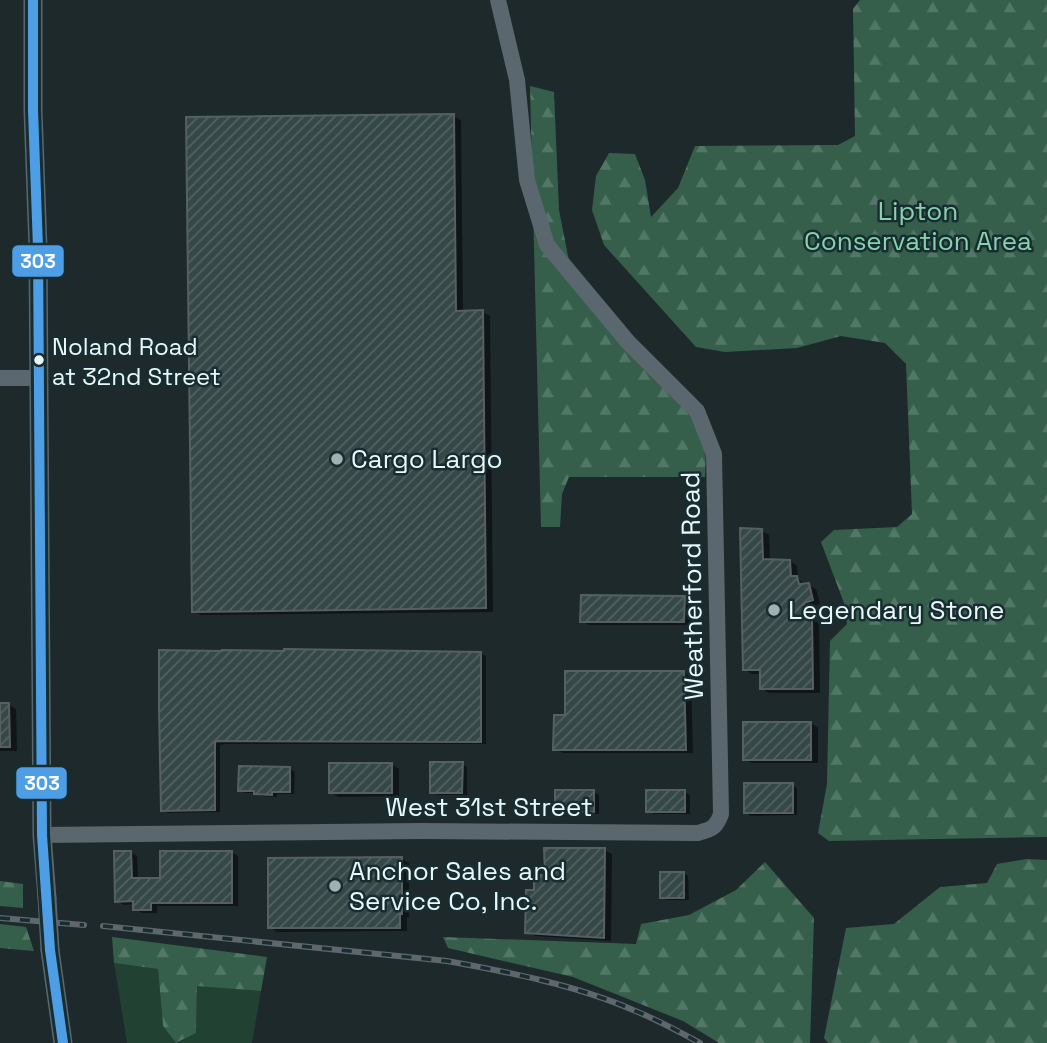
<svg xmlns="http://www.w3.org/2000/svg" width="1047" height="1043" viewBox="0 0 1047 1043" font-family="'Space Grotesk',sans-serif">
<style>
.green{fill:#214133}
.forest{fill:url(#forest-firs)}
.shadow{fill:#0007}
.building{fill:url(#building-hatch);stroke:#566060;stroke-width:2}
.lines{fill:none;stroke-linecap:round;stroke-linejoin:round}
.minor{stroke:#5a676e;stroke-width:16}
.major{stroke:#58686f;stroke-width:19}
.rail-casing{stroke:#5d676c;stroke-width:6}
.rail{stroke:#182d31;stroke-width:3.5;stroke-dasharray:10;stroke-linecap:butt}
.major-bridge{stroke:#58686f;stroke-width:19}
.bus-1-casing{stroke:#182d31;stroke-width:16}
.bus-1{stroke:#4d9ee5;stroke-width:10}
.bus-dot{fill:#ebf8fa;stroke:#182d31;stroke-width:2.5}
.poi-dot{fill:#a3b0b2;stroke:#182d31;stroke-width:2.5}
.labels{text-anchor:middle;stroke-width:5;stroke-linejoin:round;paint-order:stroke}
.bus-label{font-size:24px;fill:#ebf8fa;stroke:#182d31;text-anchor:start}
.park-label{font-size:26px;fill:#86d2aa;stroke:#182d31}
.poi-label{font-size:26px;fill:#ebf8fa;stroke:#182d31;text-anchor:start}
.street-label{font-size:26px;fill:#ebf8fa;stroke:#182d31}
.line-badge{stroke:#182d31;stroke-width:2.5}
.badge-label{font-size:19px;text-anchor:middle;font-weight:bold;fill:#fff}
</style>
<defs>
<pattern id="forest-firs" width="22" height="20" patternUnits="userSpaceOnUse" patternTransform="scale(1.75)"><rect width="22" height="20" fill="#355f4b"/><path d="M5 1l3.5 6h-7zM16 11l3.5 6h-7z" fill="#527766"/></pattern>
<pattern id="building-hatch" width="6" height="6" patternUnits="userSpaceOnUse" patternTransform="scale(1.75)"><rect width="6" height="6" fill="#364747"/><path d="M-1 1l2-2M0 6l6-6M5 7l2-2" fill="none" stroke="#536262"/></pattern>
</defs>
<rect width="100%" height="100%" fill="#1e292b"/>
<path class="green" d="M114,963L158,969L163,1026L176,1043H127Z
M197,985L261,991L252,1043H178L196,1032Z"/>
<path class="forest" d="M860,0H1047V837L829,841L818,833L827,784L830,641L847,624L844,603L821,542L834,530L897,527L912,514L906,364L885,343L841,336L797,348L725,352L696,347L604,245L592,210L596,176L609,153L635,154L645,180L651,217L678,188L695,146L838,145L855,136L853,9Z
M530,86L554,92L559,210L569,261L700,418L706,446L705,477H569L562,494L560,527H541Z
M1027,859L1047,860V1043H828L824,1038L846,928L894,924L940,887L987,883L997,864Z
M765,862L814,918L810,1043H719L683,1021L573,977L448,948L443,937L636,944L641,924L689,915L736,890Z
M0,881L23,884V908L0,906Z
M0,924L26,927L34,951L0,948Z
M112,937L267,957L261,991L197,986L196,1033L176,1043L163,1026L158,969L114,963Z"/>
<path class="shadow" d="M453,116L461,120L463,312H482L490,316L493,612L201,615L193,611Z
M761,531L769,535L770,561H790L797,566L798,579L804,583L805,585H808L816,589L820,604L810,607L815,621L819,624L820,693H769L761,688V674H752L744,669Z
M684,598L692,602L691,625H589L582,621Z
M480,653L486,656V744H224L220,745V812L168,813L163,810L160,708Z
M684,673L691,677L693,753H563L555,749L566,717Z
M0,705H9L16,709L17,751H0Z
M811,723L818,728V763H752L745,759Z
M462,764L467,767V795H437L431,792Z
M392,765L399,769V796L338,797L330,792Z
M290,769L295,772L294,794H277V797L261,796L256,793H245L240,790Z
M792,785L797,788V815L751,816L745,812Z
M593,792L599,795V814H562L557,811Z
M684,792L690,795V814H654L648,811Z
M604,850L612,854L611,941L535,936L527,932L535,891L546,876Z
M130,852L137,856L138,880L162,879L231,852L238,856V906H157V913H142L135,909V904L124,905L117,901Z
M402,859L409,863V917H407V931L277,932L270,927Z
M683,873L688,876L689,900H667L662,897Z"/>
<path class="building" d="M454,114L456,311L483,310L486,608L192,612L186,117Z
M740,528L762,529L763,559L790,560L791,576H797L799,584L809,583L813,600L804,603L808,618L812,617L813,689H760V670H743Z
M581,595L685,596L684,622H580Z
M284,649L481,652V742L217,741L215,742V810L161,811L159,708V650L222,651V650L284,651Z
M565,671H684L686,750H553L554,715H565Z
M0,703H9L10,747H0Z
M743,722H811V760H743Z
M430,762H463L462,793H430Z
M329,763H392V793H329Z
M239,766L290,767V792H272V795L254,794V791H238Z
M744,783H793V813H744Z
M555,790H594V812H555Z
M646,790H685V812H646Z
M544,848H605L604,938L525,933L526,890H534V875H545Z
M114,851H131L132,878H160V851H232V903H151V910H133V901L115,902Z
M402,857V914H400V928H268V858Z
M660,872H684V898H660Z"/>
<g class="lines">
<path class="minor" d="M0,378H39
M42,835L422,831L698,833C712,829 716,828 721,814L714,454L697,411L628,342L547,245L527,180L517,80L498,0"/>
<path class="major" d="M33,0V110L38,248L42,835L47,898
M50,950L63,1043"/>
<g class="rail-casing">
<path id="rail" d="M0,918L84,925
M103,926L447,961C508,972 576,985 633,1010C656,1019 678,1031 700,1043"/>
</g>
<use href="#rail" class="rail"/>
<path class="major-bridge" d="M47,898L50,950"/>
<g class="bus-1-casing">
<path id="bus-1" d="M33,0V110L38,248L42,835L50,950L63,1043"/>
</g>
<use href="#bus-1" class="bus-1"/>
</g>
<circle class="bus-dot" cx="39" cy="360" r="6"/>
<g class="poi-dot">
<circle cx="337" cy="459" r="7"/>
<circle cx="774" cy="610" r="7"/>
<circle cx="335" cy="886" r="7"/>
</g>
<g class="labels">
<g class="bus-label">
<text x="52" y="355">Noland Road<tspan x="52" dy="30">at 32nd Street</tspan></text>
</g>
<g class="park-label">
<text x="918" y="220">Lipton<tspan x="918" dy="30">Conservation Area</tspan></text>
</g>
<g class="poi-label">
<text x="351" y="468">Cargo Largo</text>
<text x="788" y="619">Legendary Stone</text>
<text x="349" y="880">Anchor Sales and<tspan x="349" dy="30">Service Co, Inc.</tspan></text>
</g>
<g class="street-label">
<text transform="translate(692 586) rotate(-91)" y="9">Weatherford Road</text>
<text x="489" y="816">West 31st Street</text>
</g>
</g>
<g class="line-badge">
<rect x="11" y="244" width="54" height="34" rx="7" fill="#4d9ee5"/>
<rect x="15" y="766" width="53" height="34" rx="7" fill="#4d9ee5"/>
</g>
<g class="badge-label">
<text x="38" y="268">303</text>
<text x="42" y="790">303</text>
</g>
</svg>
